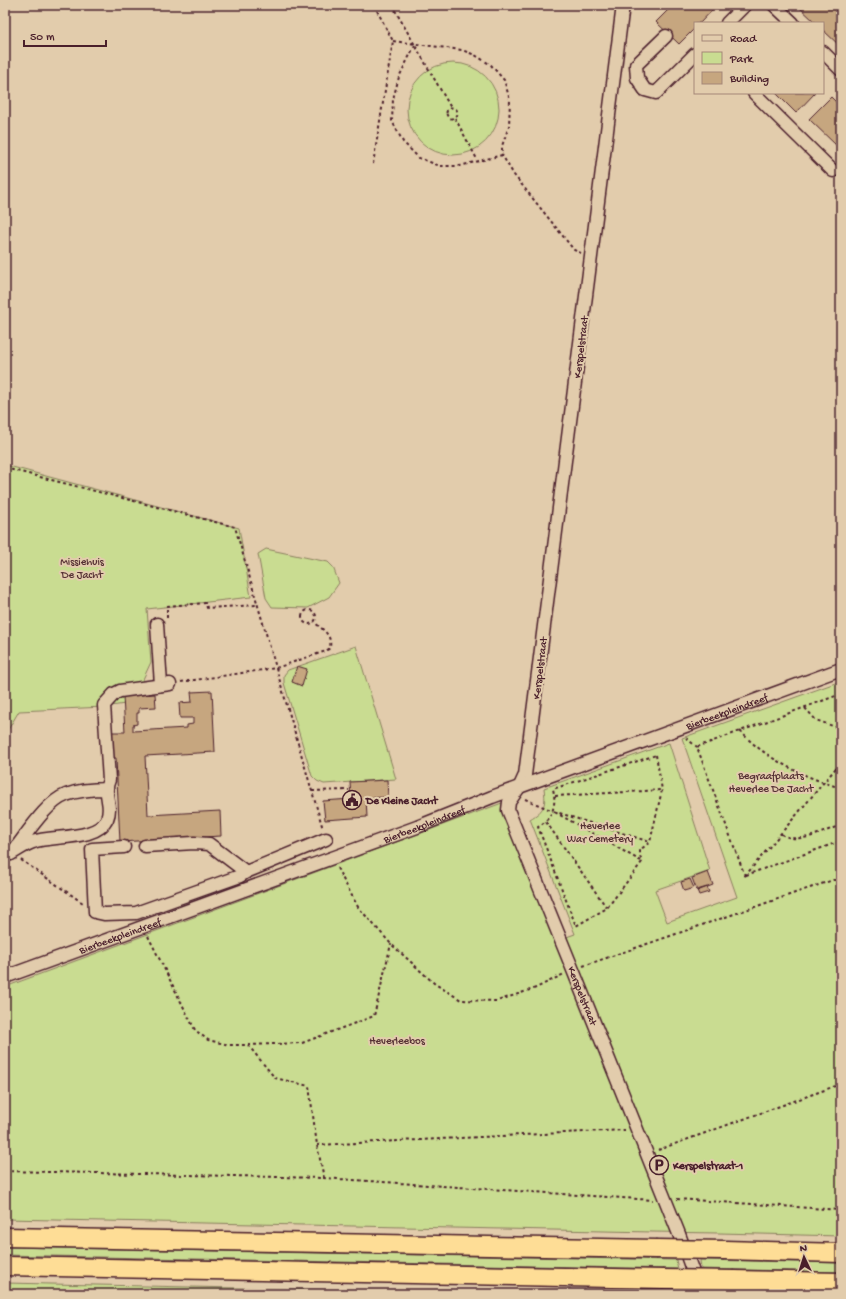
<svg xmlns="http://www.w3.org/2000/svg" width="846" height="1299" viewBox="0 0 846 1299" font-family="'Gochi Hand',sans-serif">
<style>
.green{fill:#c9dc91;stroke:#8a7e5e}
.building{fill:#c6a67f;stroke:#4a1f2b}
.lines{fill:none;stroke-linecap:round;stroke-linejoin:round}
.minor-casing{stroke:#4a1f2b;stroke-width:15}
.highway-casing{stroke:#4a1f2b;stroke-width:21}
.path{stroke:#4a1f2b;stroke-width:2;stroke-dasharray:3 3;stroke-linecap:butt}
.minor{stroke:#e2ccac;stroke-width:12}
.highway{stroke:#fedd96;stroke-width:18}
.highway-bridge-casing{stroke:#4a1f2b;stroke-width:21;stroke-linecap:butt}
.highway-bridge{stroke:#fedd96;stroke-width:18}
.labels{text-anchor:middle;stroke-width:4;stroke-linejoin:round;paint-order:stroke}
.street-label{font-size:11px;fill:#4a1f2b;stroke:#e2ccac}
.park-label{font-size:11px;fill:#573235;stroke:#e2ccac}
.poi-label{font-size:11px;font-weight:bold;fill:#4a1f2b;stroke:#e2ccac;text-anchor:start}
</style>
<rect width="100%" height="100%" fill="#e2ccac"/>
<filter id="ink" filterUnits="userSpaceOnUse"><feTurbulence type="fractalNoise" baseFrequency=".025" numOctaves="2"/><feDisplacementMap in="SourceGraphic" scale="8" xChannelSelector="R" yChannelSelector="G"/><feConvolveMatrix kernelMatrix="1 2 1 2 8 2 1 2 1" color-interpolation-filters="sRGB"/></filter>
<g filter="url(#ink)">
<path class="green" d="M407 109a46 46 0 1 1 92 0a46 46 0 1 1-92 0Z
M5,465L239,528L251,597L147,609L151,662L132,703L104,707L19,711L5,735Z
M266,549L328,562L333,567L339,583L329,597L308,608L272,607L266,598L258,554Z
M356,646L396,779L324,784L317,781L312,776L284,683V675L288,670Z
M841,681V1236L719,1233L653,1232L5,1219V987L502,803L555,941L575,934L530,819C545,810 546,805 544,788L669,743L710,871L655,890L667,922L737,897L682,738Z
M5,1247L676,1260L678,1269L5,1255Z
M700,1260L841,1263V1272L701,1269Z
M5,1283L514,1294H5Z"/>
<path class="building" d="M673,5H717L700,23H695V28L679,44L656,22Z
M797,5H841V47L823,30V23H816Z
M776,93H815L796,113Z
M831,97L841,107V144L838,147L809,119Z
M297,666L307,669L302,686L292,682Z
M212,691L215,752L145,756L148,815L220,811L221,836L120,842L116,758H113L112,732H125L123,696L155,694L156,707L139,708V713H137V724L133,725V731L187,728V725L193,724V718H180L179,703L192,702L191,692Z
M387,780L388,797L366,798L367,817L325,820L323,801L351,799L350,782Z
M708,872L713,885L697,891L692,878Z
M690,879L694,888L684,891L681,882Z
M707,887L709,892L699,895L697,890Z"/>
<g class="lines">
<g class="minor-casing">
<g id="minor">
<path id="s1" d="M623,5L525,775L520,786L509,802L508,810L573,970L679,1234L701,1294"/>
<path d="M774,5L793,23"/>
<path d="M727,23L745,5"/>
<path d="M666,36L636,65L637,78L645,90L656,93L695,54"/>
<path d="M823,52L841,70"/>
<path d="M754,93L833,171"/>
<path d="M157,624L161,685"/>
<path d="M107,789C93,789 79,790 66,795C46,802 25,837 11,854C18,850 26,844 33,842C52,835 97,841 107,819C112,807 106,800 107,789C107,786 108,782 109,780L104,705L114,694L120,691L170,684"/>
<path d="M145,846L194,843L209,844L246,872L326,839"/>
<path d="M124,847L92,849L95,912L104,914L136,913L240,876L246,872"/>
<path id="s2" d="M5,977L332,858L417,827L492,797L841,669"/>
</g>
</g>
<g class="highway-casing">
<path id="highway" d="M5,1237L656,1249
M725,1250L841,1253
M5,1266L662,1279
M734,1280L841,1282"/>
</g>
<path class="path" d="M392,5L451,108
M393,41L462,50L475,55L491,65L504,80L510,100L509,126L502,146V155L514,175L574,250L581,253
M415,45L399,77L393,99L392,121L403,142L419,158L440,166H460L502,155
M446.5 113a5.5 5.5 0 1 1 11 0a5.5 5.5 0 1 1-11 0Z
M455,118L478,161
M373,164L393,41L374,5
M5,468L235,527L323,829
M302 617a7 7 0 1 1 14 0a7 7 0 1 1-14 0Z
M167,618V606L206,603L207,608L257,605
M181,682L276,668L326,651L330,648C332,634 323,630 314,622
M805,708L816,720L841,729
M740,731C767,760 804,777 841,788
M686,738L697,747
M656,755L662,790L650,842L640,850V856L642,862L607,908L576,926L538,827C552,818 557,806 553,789Z
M312,791L349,790
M555,796L662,790
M525,799L553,811
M546,822L607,908
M781,834C800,845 822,832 841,825
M21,860L83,903
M641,861L553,811L650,842
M337,868L358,907L391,944L435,984L461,1000L497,1001L536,988L564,974
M746,875L841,841
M745,876L697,747L841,694
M745,876L841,762
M148,936L195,1030L208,1040L229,1045H248L275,1078L309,1086L317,1145L324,1178
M583,966L833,880H841
M248,1045L302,1043L374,1016L391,944
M317,1145L625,1130
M658,1150L841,1084
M5,1171L324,1178L653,1200
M677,1199L841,1210"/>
<use href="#minor" class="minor"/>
<use href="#highway" class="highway"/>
<g class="highway-bridge-casing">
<path id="highway-bridge" d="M656,1249L725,1250
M662,1279L734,1280"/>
</g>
<use href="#highway-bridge" class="highway-bridge"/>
</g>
</g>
<defs>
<g id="civic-ring" transform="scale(1)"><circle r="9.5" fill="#e2ccac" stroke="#4a1f2b" stroke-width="1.5"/><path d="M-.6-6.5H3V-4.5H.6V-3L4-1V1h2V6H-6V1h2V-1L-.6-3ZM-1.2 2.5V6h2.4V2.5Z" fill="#4a1f2b"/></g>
<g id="parking-ring" transform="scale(1)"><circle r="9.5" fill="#e2ccac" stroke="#4a1f2b" stroke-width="1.5"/><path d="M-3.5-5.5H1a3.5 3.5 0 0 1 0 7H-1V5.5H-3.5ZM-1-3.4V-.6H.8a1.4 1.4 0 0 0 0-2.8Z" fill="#4a1f2b"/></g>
</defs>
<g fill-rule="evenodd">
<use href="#civic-ring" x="352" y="800"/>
<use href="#parking-ring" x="659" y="1165"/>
</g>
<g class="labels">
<g class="street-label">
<text transform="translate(580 347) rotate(-83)" y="4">Kerspelstraat</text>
<text transform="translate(539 668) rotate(-83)" y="4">Kerspelstraat</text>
<text dy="4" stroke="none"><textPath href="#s2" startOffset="769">Bierbeekpleindreef</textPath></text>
<text dy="4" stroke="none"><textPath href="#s2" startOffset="446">Bierbeekpleindreef</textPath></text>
<text dy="4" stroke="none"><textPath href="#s2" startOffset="122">Bierbeekpleindreef</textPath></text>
<text dy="4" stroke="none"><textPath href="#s1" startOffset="1016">Kerspelstraat</textPath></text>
</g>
<g class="park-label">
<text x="82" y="565">Missiehuis<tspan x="82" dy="13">De Jacht</tspan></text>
<text x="771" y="779">Begraafplaats<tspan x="771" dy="13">Heverlee De Jacht</tspan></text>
<text x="600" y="829">Heverlee<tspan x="600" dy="13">War Cemetery</tspan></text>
<text x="397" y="1044">Heverleebos</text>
</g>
<g class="poi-label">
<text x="366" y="804">De Kleine Jacht</text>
<text x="673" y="1169">Kerspelstraat-1</text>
</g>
</g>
<rect width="846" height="1299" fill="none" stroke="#e2ccac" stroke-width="20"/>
<rect x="10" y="10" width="826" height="1279" fill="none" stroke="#4a1f2b" stroke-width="1.5" filter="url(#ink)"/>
<rect x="694" y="22" width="130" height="72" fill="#e2ccac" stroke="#a58778"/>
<rect x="702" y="35" width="20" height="6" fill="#e2ccac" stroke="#a58778"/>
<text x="730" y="42" font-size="12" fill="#4a1f2b">Road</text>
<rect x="702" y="52" width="20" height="12" fill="#c9dc91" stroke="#a58778"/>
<text x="730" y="62" font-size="12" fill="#4a1f2b">Park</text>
<rect x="702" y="72" width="20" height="12" fill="#c6a67f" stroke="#a58778"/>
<text x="730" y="82" font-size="12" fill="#4a1f2b">Building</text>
<g transform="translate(804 1257) rotate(356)" stroke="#e2ccac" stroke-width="3" paint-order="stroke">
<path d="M0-3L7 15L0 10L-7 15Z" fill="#4a1f2b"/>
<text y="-6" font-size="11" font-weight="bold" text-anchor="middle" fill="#4a1f2b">N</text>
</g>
<path d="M24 40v6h82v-6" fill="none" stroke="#4a1f2b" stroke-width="2"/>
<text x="30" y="40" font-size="12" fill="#4a1f2b" stroke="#e2ccac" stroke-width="3" paint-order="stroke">50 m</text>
</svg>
